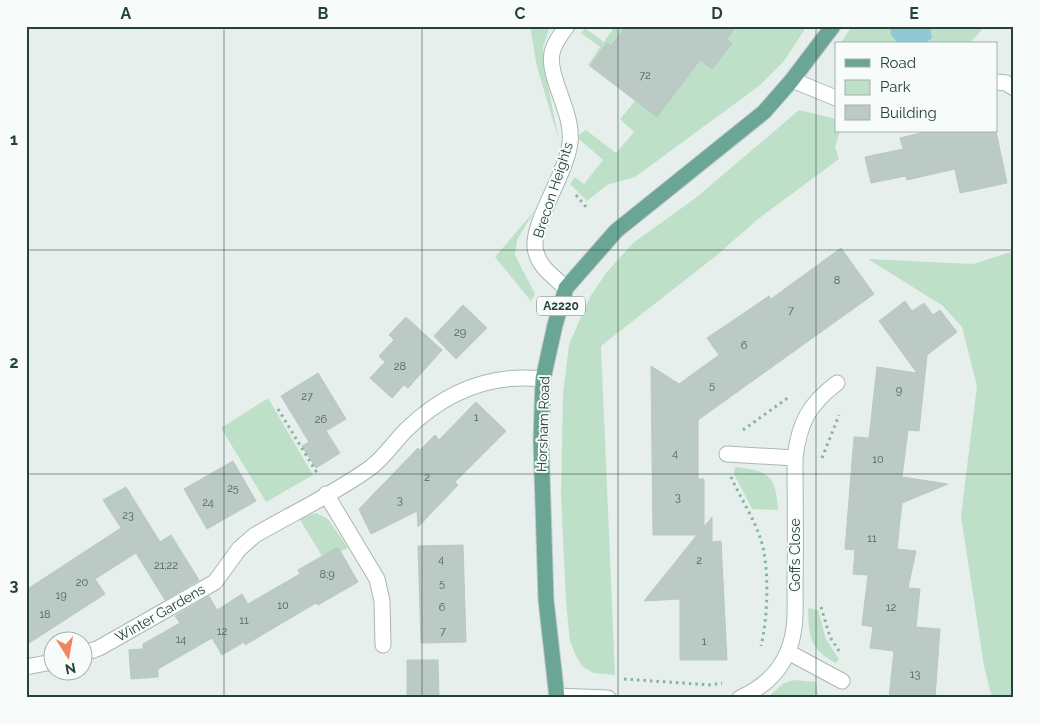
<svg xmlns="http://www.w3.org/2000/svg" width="1040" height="724" viewBox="0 0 1040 724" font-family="Raleway,sans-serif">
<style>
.green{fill:#bfe0c8}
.water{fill:#8ec9d4}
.building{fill:#bbcac4;stroke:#b8c9c2}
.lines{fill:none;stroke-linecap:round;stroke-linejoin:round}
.minor-casing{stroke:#a8b8b2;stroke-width:17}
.major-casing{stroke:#c2cac8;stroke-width:17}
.path{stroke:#86b3a5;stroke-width:3;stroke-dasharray:2.5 4;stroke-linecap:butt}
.minor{stroke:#fff;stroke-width:15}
.major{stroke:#6aa596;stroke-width:15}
.grid{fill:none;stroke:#24423a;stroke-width:1;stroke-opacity:0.55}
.labels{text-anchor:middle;stroke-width:4;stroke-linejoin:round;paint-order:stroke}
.number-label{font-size:11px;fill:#4a645c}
.shield{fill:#f7fbf9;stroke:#637a73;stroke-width:1}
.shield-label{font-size:12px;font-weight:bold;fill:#24423a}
.street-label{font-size:14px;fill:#24423a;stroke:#f7fbf9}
.neatline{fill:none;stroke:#24423a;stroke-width:2}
.grid-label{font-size:16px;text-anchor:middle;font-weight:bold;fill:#24423a}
</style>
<rect width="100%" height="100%" fill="#e6efeb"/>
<path class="green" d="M530,26H550L543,47L545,71L559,141L537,67Z
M615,26H626L611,46L607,44L590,66L588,65L600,47L581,33L585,28L604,42Z
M733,26H807L784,61L759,86L635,177L607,185L587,201L570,184L575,177L584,184L603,160L579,139V135L586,130L616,153L634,132L620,119L635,101L657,117L700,60L732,43L727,39L735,28Z
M852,26H985L969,44H840Z
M799,110L836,119V131H840L835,147L839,159L758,219L717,255L601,346L615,675L593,673L582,666L575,654L570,641L566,602L561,495L563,394L569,344L590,297L606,273L633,243L697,197Z
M535,210L517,240L515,255L535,294L531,301L495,257Z
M1014,251V698H992L984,666L961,516L977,386L962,327L943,306L868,259L973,264Z
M268,398L313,475L266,502L221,428Z
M735,467C769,471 776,475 778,510L752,509L734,474Z
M316,513L328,519L348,548L341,551L338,547L322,556L299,518Z
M808,608L818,610L826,639L839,659L836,663C809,649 809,636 808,608Z
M794,680L816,682L818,696L767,698L784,683Z"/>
<path class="water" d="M890,26H930L932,38L924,44H898L891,35Z"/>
<path class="building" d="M626,26H736L727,39L732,43L712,69L700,60L657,117L590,66L607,43L611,46Z
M929,131H996L1007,183L960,193L955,169L907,180L906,176L871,183L865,157L903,149L900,138Z
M841,248L874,294L698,420V479H704V527L712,517V542L721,541L727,660H680V599L644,601L697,535H653L651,366L679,384L719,355L707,338L769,296L771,299Z
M905,301L912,311L924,303L933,315L940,310L957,332L927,355L919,431L908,430L902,477L948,484L902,503L897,549L916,551L908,588L920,589L916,627L940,629L935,698H889L894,651L870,648L873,627L862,625L868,575L853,574L855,550L845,549L854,437L869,438L877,367L917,373L879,321Z
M463,305L487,328L456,359L434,336Z
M406,317L442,350L408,388L404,385L392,398L370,378L385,362L379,356L394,340L389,335Z
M318,373L346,419L326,431L340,453L316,468L302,446L309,442L281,396Z
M476,402L506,431L455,482L458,485L418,527L417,511L371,534L359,509L418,448L420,450L435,435L439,440Z
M233,461L256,501L207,529L184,489Z
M126,487L160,542L171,535L199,580L165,600L136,553L95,579L105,594L26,645V590L121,528L103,500Z
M463,545L466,642L421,643L418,546Z
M338,547L358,582L318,605L316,603L245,645L244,642L222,655L212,638L158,669V677L131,679L129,650L143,649V644L180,623L175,616L209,596L217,610L242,594L248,604L300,574L298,570Z
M407,660H438L439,698H407Z"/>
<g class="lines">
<g class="minor-casing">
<path id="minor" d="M792,80L836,98
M996,82L1006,83L1014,88
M566,288C553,276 537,266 535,247C533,220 567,173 570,142C574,114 547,77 552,53C554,43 561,34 567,26
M727,454L795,458C799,423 809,404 837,383
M326,494L377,579L382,601L383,645
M788,652L842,681
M82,654L99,648L215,582L239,549L255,535C293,513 334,494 370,468C384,458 394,442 406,430C444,393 490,373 543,379
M26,667L52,662
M557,696L608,698
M740,698C762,688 779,674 788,651C797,630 795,606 795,584C796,542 795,500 795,458"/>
</g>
<g class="major-casing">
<path id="major" d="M557,698L546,600L541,441L543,379L555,325L566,288L616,231L764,112L792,80L833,26"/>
</g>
<path class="path" d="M576,195L587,208
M278,409L317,473
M743,430L789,397
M822,458L839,415
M731,477C740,497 753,517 760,537C770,565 768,617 761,646
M821,607L830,637L839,651
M624,679L711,685L722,683"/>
<use href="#minor" class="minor"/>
<use href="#major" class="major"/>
</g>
<path class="grid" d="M224,26V698M422,26V698M618,26V698M816,26V698M26,250H1014M26,474H1014"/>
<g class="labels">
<g class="number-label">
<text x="645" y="79">72</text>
<text x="837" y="284">8</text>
<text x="791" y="314">7</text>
<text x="460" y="336">29</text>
<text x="744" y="349">6</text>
<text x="400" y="370">28</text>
<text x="712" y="389">5</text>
<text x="899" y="394">9</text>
<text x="307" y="400">27</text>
<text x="476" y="421">1</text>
<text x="321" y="423">26</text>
<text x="675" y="457">4</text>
<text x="878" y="463">10</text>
<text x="427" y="481">2</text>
<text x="233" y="492">25</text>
<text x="678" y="501">3</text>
<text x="400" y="504">3</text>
<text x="208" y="506">24</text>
<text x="128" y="519">23</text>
<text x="872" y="542">11</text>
<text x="441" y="563">4</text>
<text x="699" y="564">2</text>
<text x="166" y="569">21;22</text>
<text x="327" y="578">8;9</text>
<text x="82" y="586">20</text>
<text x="442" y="587">5</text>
<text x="61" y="599">19</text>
<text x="283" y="609">10</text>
<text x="442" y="611">6</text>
<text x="891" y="611">12</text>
<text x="45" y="618">18</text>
<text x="244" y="624">11</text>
<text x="222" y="635">12</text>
<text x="443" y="635">7</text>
<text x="181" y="643">14</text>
<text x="704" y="645">1</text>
<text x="915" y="678">13</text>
</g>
<rect class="shield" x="537" y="296.5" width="48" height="19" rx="4"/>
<g class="shield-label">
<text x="561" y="310">A2220</text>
</g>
<g class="street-label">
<text transform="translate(553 190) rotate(-72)" y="5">Brecon Heights</text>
<text transform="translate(543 424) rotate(-88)" y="5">Horsham Road</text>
<text transform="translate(795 555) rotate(-90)" y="5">Goffs Close</text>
<text transform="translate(160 613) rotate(-30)" y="5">Winter Gardens</text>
</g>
</g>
<rect width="1040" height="724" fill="none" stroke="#f7fbf9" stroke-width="55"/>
<rect x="835" y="42" width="162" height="90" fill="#f7fbf9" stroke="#a3b1ad"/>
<rect x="845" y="59" width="25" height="8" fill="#6aa596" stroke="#a3b1ad"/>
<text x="880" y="68" font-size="15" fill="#24423a">Road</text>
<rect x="845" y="80" width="25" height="15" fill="#bfe0c8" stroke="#a3b1ad"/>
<text x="880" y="92" font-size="15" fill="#24423a">Park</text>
<rect x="845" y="105" width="25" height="15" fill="#bbcac4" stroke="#a3b1ad"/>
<text x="880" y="118" font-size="15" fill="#24423a">Building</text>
<g transform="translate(68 656) rotate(169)"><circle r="24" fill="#f7fbf9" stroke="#a3b1ad"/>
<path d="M0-4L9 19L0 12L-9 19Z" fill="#f4845f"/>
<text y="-8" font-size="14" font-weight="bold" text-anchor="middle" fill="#24423a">N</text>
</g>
<rect x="28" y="28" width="984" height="668" class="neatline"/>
<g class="grid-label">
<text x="126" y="19">A</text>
<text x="323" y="19">B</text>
<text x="520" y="19">C</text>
<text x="717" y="19">D</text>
<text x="914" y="19">E</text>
<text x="14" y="145">1</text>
<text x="14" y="368">2</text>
<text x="14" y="591">3</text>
</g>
</svg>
